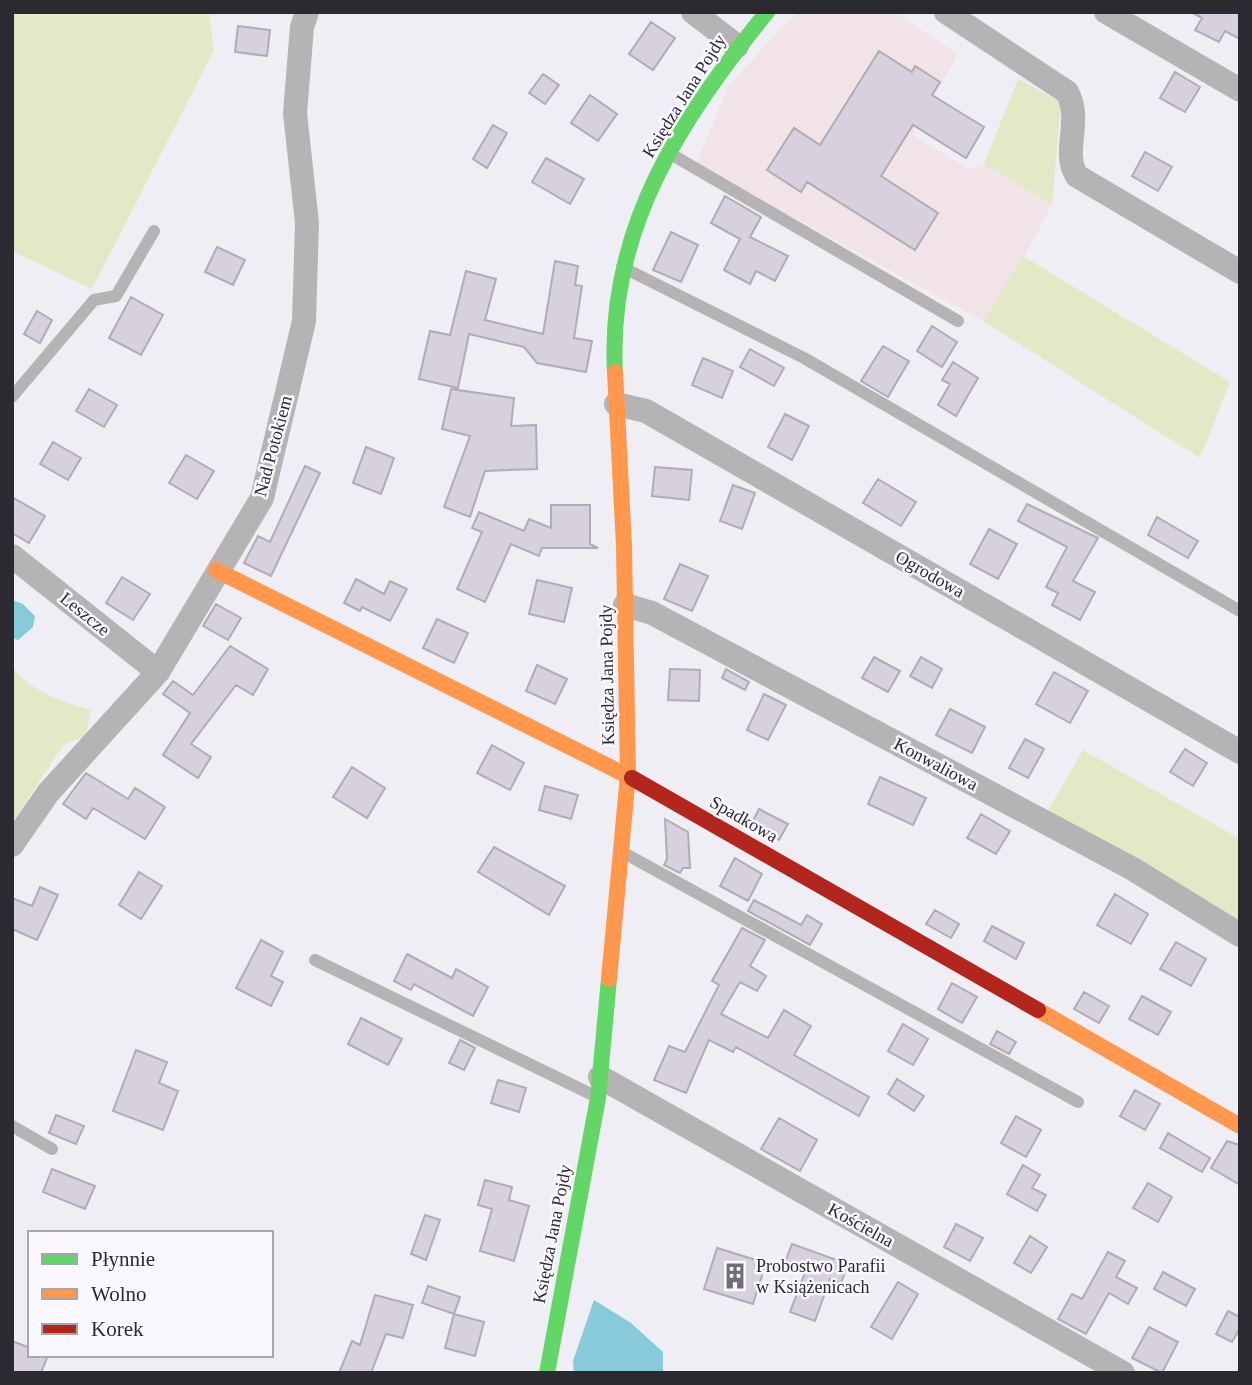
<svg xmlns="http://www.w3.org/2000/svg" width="1252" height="1385" viewBox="0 0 1252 1385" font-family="Georgia,serif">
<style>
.education{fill:#f2e3e8}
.green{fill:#e3e9c7}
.water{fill:#87cad9}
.building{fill:#d7d0df;stroke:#afadb1;stroke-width:2}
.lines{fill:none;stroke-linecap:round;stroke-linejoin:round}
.lane{stroke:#b6b3b5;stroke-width:12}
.street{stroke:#b6b3b5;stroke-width:24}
.fast{stroke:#63d668;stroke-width:16}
.slow{stroke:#ff974d;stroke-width:16}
.jam{stroke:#b3261e;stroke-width:16}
.labels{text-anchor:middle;stroke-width:5;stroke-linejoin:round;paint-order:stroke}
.street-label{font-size:18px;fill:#2b2a30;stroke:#faf8fe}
.poi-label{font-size:18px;fill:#2b2a30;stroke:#faf8fe;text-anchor:start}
</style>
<rect width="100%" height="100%" fill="#efeef4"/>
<path class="education" d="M800,12H894L958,54L912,135L969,169L984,164L1052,205L1024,257L1152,336L1112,401L983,321L696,164L728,87L779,30Z"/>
<path class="green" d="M12,12H209L214,50L92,289L12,251Z
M1018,79L1061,102L1052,205L984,164Z
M1023,256L1230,382L1200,458L983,321Z
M12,666C28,690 63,703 91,710L86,736L64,744L12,823Z
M1083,750L1240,839V928L1047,812Z"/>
<path class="water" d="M12,600L23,604L35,616L33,627L18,640L12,638Z
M594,1300L631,1323L663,1352V1373H574L573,1361Z"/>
<path class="building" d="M1191,12H1240V39L1225,31L1219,42L1195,30L1202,18Z
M651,22L675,38L653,70L629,54Z
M238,26L270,30L267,56L235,52Z
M879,51L912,72L915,66L940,82L932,95L984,127L966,158L913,125L881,176L938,213L915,250L807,182L801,192L767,170L794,128L820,145Z
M1175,72L1200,87L1185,112L1160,98Z
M543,74L559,85L545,104L529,93Z
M590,95L617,114L598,141L571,123Z
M493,125L507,133L487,168L473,159Z
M1145,152L1172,167L1158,191L1132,176Z
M546,158L584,179L570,204L532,182Z
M725,196L761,217L750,237L788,256L775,281L756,271L750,284L724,270L740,239L711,223Z
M671,232L698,245L681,282L653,270Z
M217,247L245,260L233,285L205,272Z
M555,261L578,266L575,285L582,286L574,338L592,341L586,372L537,363L524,347L469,334L458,388L419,379L430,331L450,335L466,271L496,279L485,320L543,334Z
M131,297L163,315L141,355L109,338Z
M37,311L52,320L40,343L24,334Z
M932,326L957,342L942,367L917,351Z
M883,346L909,361L888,397L861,381Z
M750,349L784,368L774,386L740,367Z
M703,358L733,371L722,398L692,385Z
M953,362L978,378L956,416L938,405L950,384L942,380Z
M89,389L117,405L104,427L76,411Z
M451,389L514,398L511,426L536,425L537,469L485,471L470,517L444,507L470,436L442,429Z
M785,414L809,426L792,460L768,447Z
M53,442L81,458L68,480L40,464Z
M366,447L394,458L381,494L353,483Z
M186,455L214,471L197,499L169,483Z
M305,466L320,473L271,576L244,563L258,536L270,542Z
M655,467L692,470L689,500L652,496Z
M878,479L916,502L901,526L863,503Z
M733,485L755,493L742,529L720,521Z
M12,497L45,516L29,543L12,533Z
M1027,504L1098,538L1073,581L1095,592L1080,620L1052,605L1058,593L1046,587L1067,547L1018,521Z
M551,505H590V544L598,548H542L539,556L511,544L485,602L457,589L482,532L472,528L479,512L524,531L529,519L551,528Z
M1157,517L1198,541L1188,558L1148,535Z
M989,529L1017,544L998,579L970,564Z
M680,564L708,576L692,611L664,599Z
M122,577L150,594L133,620L106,603Z
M356,579L384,594L390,581L407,589L390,621L362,607L360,611L344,603Z
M537,580L572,588L564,622L529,614Z
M216,604L241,618L228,640L203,626Z
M437,619L468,633L454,663L423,648Z
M230,646L268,669L253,695L236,685L191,744L211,757L198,778L163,755L190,713L163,694L173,681L193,695Z
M874,657L900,671L888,692L862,678Z
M921,657L942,669L932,688L910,676Z
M537,665L567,679L555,704L526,691Z
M670,669L700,670L699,701L668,700Z
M726,669L749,682L745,690L722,678Z
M1054,672L1088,691L1070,723L1036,704Z
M764,694L786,705L768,740L747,730Z
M950,709L985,727L972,753L936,735Z
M1025,739L1044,749L1028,778L1009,768Z
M492,745L524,763L510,790L477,773Z
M1185,749L1207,763L1193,786L1170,772Z
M352,767L385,788L367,818L333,797Z
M86,773L128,799L135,788L165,807L145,839L93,808L86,819L63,804Z
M880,777L926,798L913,825L868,804Z
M545,786L578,795L571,819L539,810Z
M759,809L788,824L779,840L751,824Z
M981,814L1010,831L996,854L967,838Z
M665,819L688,832L690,868H683L680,873L664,865L667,859Z
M494,847L565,886L549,915L478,872Z
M735,858L762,874L748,901L720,886Z
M139,872L162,886L141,919L119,905Z
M40,887L58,895L37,940L12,929V898L32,906Z
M1115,894L1148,914L1131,944L1097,925Z
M754,900L801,925L807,915L822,924L810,945L748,911Z
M935,910L959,924L951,938L926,924Z
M992,926L1024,943L1016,959L984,941Z
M742,928L765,940L750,966L766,976L757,991L740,982L721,1014L768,1038L784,1010L811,1026L794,1055L869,1097L859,1116L736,1047L733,1052L709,1040L686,1093L654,1080L669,1046L685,1052L719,985L712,981Z
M261,940L283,952L271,976L283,982L271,1006L236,988Z
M1176,942L1206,959L1191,986L1160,969Z
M407,954L452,978L456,969L488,987L473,1016L414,984L411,990L394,981Z
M952,983L977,997L962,1023L938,1009Z
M1084,992L1109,1006L1099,1023L1074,1009Z
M1142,996L1171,1012L1158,1035L1129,1019Z
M361,1018L402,1039L388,1065L348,1044Z
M903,1024L928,1039L913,1065L888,1051Z
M997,1031L1016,1042L1009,1054L990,1044Z
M460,1040L475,1048L464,1070L449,1063Z
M136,1050L167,1062L159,1083L178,1091L163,1130L113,1111Z
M897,1079L924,1096L914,1111L888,1094Z
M498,1080L526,1088L519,1112L491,1103Z
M1135,1090L1160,1104L1145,1130L1120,1116Z
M56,1115L84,1126L76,1144L49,1133Z
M1016,1116L1041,1130L1026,1157L1001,1143Z
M779,1118L817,1140L800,1171L761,1149Z
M1168,1133L1210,1158L1202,1172L1160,1148Z
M1227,1141L1240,1145V1185L1211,1168Z
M1023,1165L1040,1175L1032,1188L1046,1195L1037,1211L1007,1194Z
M52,1169L95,1186L85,1209L43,1192Z
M485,1180L512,1187L509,1200L529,1206L514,1261L480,1251L492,1209L478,1205Z
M1148,1183L1172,1197L1158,1222L1133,1208Z
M425,1215L440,1220L426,1260L411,1254Z
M956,1224L983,1238L970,1261L944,1247Z
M1030,1236L1047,1247L1031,1273L1014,1263Z
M792,1244L848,1264L841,1283L830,1279L815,1321L790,1312L806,1270L785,1262Z
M717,1248L766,1263L753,1304L704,1289Z
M1108,1252L1125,1261L1116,1277L1137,1288L1128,1304L1109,1293L1086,1334L1058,1319L1072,1294L1082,1299Z
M1163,1272L1195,1289L1186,1306L1154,1289Z
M898,1282L918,1294L892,1339L871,1327Z
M428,1286L460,1297L454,1314L422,1303Z
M375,1295L413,1305L403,1338L386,1334L371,1373H339L352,1341L360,1345Z
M1228,1311L1240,1317V1328L1232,1342L1216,1334Z
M454,1314L484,1322L475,1356L445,1348Z
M1149,1327L1178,1342L1162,1373L1132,1358Z
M12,1341L30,1348V1355H48L41,1373H12Z"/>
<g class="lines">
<path class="lane" d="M669,153L958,321
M622,267L804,358L1240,611
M12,397L94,300L116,296L154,231
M624,853L1078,1102
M315,960L595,1096
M12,1126L52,1149"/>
<path class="street" d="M693,12L737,46
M946,12L1067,92C1083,121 1061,152 1077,176L1240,272
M1106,12L1240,90
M616,404L646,411L1240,752
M12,556L158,672
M625,605L652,613L1133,869L1240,935
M12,845L48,793L158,672L262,498L304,321L307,223L295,113L302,27L307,12
M600,1077L1123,1373"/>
<path class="fast" d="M615,372C607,229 681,119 767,12
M547,1373L598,1098L609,979"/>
<path class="slow" d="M216,570L632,778
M609,979L628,775L624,546L615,372
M1038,1010L1240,1126"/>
<path class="jam" d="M632,778L1038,1010"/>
</g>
<defs>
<g id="building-bare" transform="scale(2.1)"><path d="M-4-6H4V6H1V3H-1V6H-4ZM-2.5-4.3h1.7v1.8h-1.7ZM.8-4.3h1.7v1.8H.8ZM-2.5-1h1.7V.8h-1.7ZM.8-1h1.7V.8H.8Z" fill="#706f75" stroke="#faf8fe" stroke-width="2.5" paint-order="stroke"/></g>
</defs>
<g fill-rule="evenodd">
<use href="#building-bare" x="735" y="1276"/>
</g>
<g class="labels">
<g class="street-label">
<text transform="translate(684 96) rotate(-58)" y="6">Księdza Jana Pojdy</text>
<text transform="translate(273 446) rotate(-75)" y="6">Nad Potokiem</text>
<text transform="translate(930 574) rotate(30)" y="6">Ogrodowa</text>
<text transform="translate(85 614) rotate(39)" y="6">Leszcze</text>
<text transform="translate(607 675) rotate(-91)" y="6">Księdza Jana Pojdy</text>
<text transform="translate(936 764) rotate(28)" y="6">Konwaliowa</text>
<text transform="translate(744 819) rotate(30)" y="6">Spadkowa</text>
<text transform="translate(861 1225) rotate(29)" y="6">Kościelna</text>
<text transform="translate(552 1234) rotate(-79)" y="6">Księdza Jana Pojdy</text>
</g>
<g class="poi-label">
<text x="756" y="1272">Probostwo Parafii<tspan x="756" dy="21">w Książenicach</tspan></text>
</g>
</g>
<rect width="1252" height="1385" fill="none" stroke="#2b2a30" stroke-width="28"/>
<rect x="28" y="1231" width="245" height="126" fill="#faf8fe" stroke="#a7a6ac" stroke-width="2"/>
<rect x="42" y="1254" width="35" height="10" fill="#63d668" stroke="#a7a6ac" stroke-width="2"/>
<text x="91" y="1266" font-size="21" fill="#2b2a30">Płynnie</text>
<rect x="42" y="1289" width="35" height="10" fill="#ff974d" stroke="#a7a6ac" stroke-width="2"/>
<text x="91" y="1301" font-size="21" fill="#2b2a30">Wolno</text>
<rect x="42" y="1324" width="35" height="10" fill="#b3261e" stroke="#a7a6ac" stroke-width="2"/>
<text x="91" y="1336" font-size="21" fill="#2b2a30">Korek</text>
</svg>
